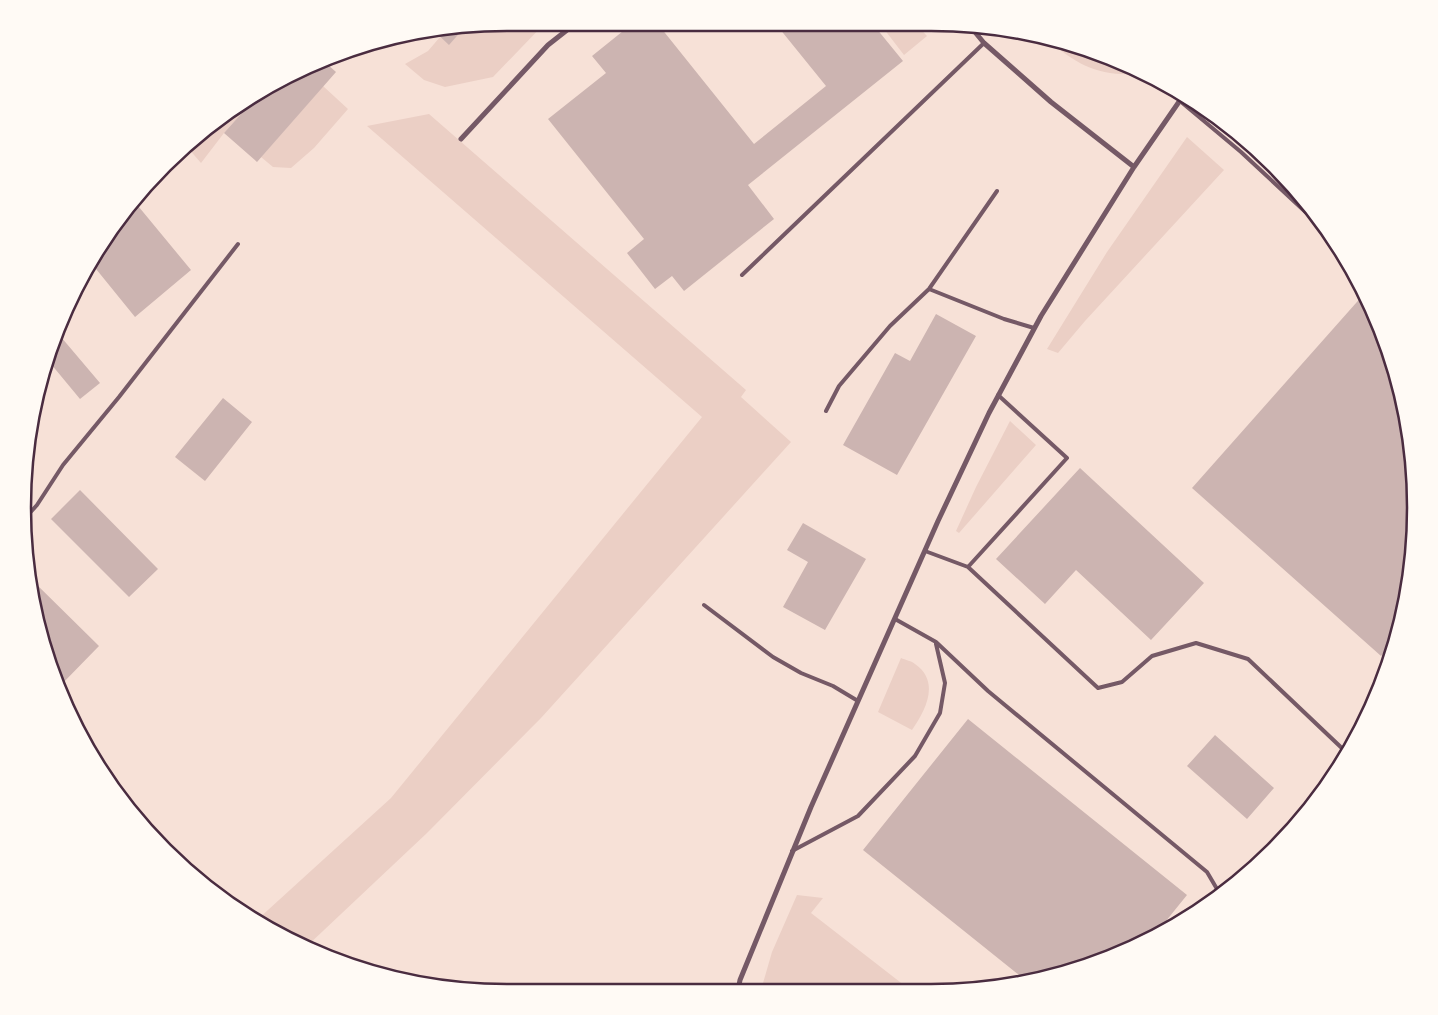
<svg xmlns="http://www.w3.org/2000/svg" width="1438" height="1015" viewBox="0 0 1438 1015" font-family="Georgia,serif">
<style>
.green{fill:#ebcfc5}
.building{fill:#ccb4b1}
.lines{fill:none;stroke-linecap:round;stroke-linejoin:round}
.service{stroke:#755966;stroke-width:4}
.minor{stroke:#755966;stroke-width:5}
.rim{fill:none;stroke:#4a2c40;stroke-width:2.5}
</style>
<rect width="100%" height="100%" fill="#f7e1d7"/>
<path class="green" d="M507,23H545L493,77L445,87L424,80L405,64L428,51L440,37L449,44L464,28Z
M891,23H915L927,36L904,55L884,29Z
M1048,40L1136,74C1097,76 1076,64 1048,40Z
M323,86L348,109L314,148L291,168L273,167L261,157Z
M258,95L224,133L201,163L188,148L238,104Z
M429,114L746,390L741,397L791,442L541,718L427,833L306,947L293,943L257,920L391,798L702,417L367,126Z
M1187,137L1224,170L1085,321L1058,353L1047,349L1107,252Z
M1010,421L1036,445L959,533L956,531L976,487Z
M901,658C905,660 912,661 915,664C941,682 925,711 912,730L878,712Z
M797,895L823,898L811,913L909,989L761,990L772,952Z"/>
<path class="building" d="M633,23H657L754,144L826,86L775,23H872L903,61L748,185L774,219L684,291L672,276L655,289L627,253L644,239L548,119L606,73L592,56Z
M464,28L449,45L435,32Z
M327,64L336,72L257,162L224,133L258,95Z
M134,201L191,270L135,317L92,264Z
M1364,294L1390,352L1411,444L1414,540L1399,633L1397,639L1381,656L1192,488Z
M936,314L976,336L897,475L843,445L895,353L910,361Z
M61,337L100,383L80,399L51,364Z
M223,398L252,422L205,481L175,457Z
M1080,468L1204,583L1151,640L1076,570L1045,604L996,559Z
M80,490L158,569L129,597L51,519Z
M803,523L866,559L825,630L783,607L808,562L787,550Z
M31,579L99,646L58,688L29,580Z
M968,719L1187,895L1153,937L1145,943L1024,979L863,850Z
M1215,735L1274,788L1247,819L1187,766Z"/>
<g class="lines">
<path class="service" d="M1180,101L1241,152L1327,232
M742,275L984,43
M929,289L1004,319L1034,328
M826,411L839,386L890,326L929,289L997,191
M27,516L37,505L63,465L119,397L238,244
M925,551L968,567L1067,458L998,395
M968,567L1098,688L1122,682L1152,656L1196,643L1248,659L1346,752
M704,605L773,657L801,673L833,686L858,701
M895,619L936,642L988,691L1207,872L1217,889L1218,894
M792,851L858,816L915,756L940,713L945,683L936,644"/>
<path class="minor" d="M970,26L984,43L1051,102L1134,167
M461,139L548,45L576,23
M738,990L740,980L811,807L938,521L989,413L1041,316L1134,167L1183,96"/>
</g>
<path d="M0 0H1438V1015H0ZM507 31H931A476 476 0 0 1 1407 507V508A476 476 0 0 1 931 984H507A476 476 0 0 1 31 508V507A476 476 0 0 1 507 31Z" fill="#fffaf5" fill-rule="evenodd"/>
<path class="rim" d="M507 31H931A476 476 0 0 1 1407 507V508A476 476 0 0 1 931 984H507A476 476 0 0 1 31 508V507A476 476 0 0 1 507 31Z"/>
</svg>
